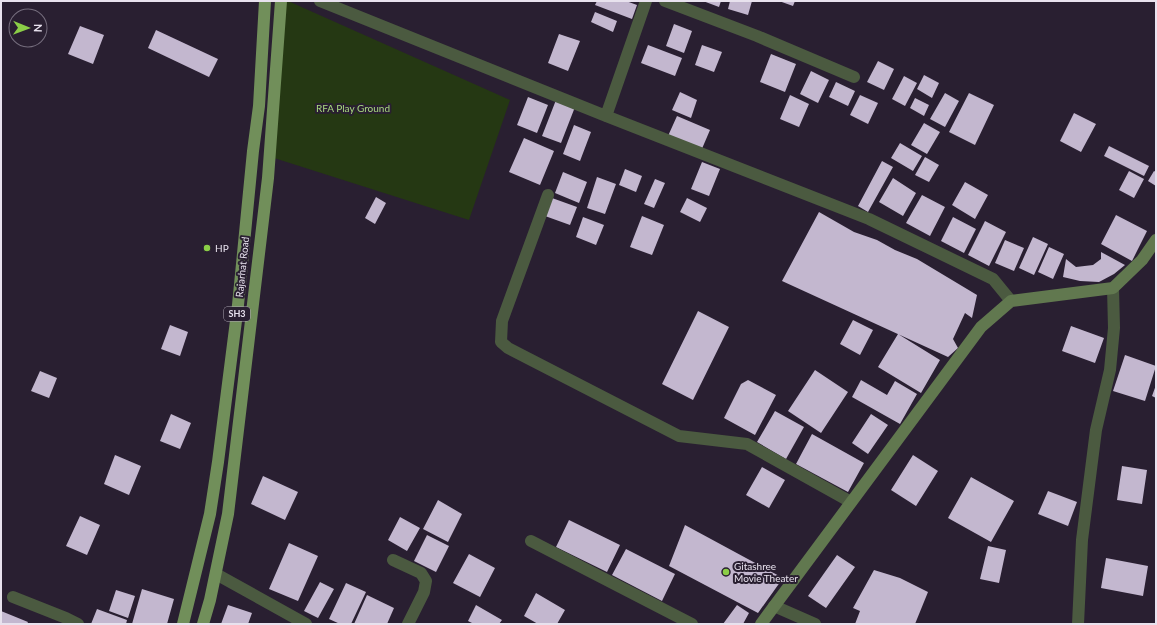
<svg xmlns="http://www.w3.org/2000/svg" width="1157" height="625" viewBox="0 0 1157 625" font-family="Lato,sans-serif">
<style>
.green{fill:#253813}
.building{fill:#c3b7cf}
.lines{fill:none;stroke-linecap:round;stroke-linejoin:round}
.street{stroke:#4b5a40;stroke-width:12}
.secondary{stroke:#61784f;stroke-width:12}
.primary{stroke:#718f5a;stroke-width:12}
.poi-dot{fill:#8bce47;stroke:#291f31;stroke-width:1.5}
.labels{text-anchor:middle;stroke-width:4;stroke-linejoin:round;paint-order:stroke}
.shield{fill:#291f31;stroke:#afa8b5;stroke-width:1}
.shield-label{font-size:9px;font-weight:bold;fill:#e8e2ee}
.park-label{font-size:10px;fill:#a9da80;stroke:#291f31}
.poi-label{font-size:10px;fill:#e8e2ee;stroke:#291f31;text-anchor:start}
.street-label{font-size:10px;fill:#e8e2ee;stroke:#291f31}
</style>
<rect width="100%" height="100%" fill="#291f31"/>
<path class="green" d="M286,1H288L510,100L469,220L274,158Z"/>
<path class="building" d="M597,1H626L637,5L632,19L595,5Z
M703,1H721L719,7Z
M730,1H752L748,15L728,9Z
M779,1H795L793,6Z
M595,12L617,21L613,32L591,22Z
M674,24L692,31L684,53L666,46Z
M80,26L104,35L93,64L68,54Z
M156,30L218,59L209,77L148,48Z
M559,34L580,41L568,71L548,63Z
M648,45L682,58L675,76L641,63Z
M702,45L722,52L714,72L695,65Z
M771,54L796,64L785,92L760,82Z
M878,61L894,69L884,90L867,82Z
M811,71L829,80L818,103L800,94Z
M924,75L939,83L932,98L917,89Z
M904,76L917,83L905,106L892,99Z
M836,82L855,91L848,106L829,97Z
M680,92L697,100L691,118L672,110Z
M945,93L959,101L945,127L930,119Z
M969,93L994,105L975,145L949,132Z
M790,95L809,104L799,127L780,119Z
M860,95L878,103L868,124L850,115Z
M528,97L548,105L537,133L517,125Z
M915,98L929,105L924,116L910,108Z
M556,100L575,107L561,143L542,136Z
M1074,113L1096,124L1081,152L1060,141Z
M677,116L710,130L701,151L668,136Z
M924,123L940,132L927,154L911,145Z
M574,125L591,132L580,161L563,154Z
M524,138L554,151L540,185L509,172Z
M900,143L922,156L913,171L891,158Z
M1109,146L1149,166L1144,176L1104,156Z
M925,157L939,165L929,182L915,175Z
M882,161L893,167L868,212L858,206Z
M702,162L720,169L709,196L691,189Z
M625,169L642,176L636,192L619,185Z
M1129,171L1144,179L1134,198L1119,190Z
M1154,171L1156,172V186L1148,181Z
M563,172L587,182L579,203L555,193Z
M597,177L616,184L605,214L587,208Z
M893,178L916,193L903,216L879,202Z
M655,179L665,183L654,208L644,204Z
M965,182L988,195L975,219L952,205Z
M922,195L945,207L930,236L906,223Z
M376,197L386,203L375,224L365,218Z
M552,198L577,207L570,225L545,216Z
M687,198L707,208L700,222L680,212Z
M819,212L854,232L877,240L895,250L917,259L977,295L972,318L965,313L953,339L958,348L948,357L782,281Z
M1116,215L1147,231L1132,261L1101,244Z
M642,216L664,225L652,255L630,247Z
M583,217L604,225L596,245L576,237Z
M953,217L976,229L964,253L941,241Z
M985,221L1006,232L989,266L968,255Z
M1033,237L1048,244L1034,275L1019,268Z
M1005,240L1024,248L1014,271L995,263Z
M1049,247L1064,254L1053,279L1038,272Z
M1101,252L1125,265L1114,274L1099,282L1080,281L1063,277L1066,259L1076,267L1093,265L1101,259Z
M698,311L729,327L693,400L662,384Z
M853,320L873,330L860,355L840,344Z
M170,325L188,332L180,356L161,349Z
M1071,326L1104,338L1095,363L1062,351Z
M898,334L940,360L921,393L878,367Z
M1125,355L1156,366L1145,401L1113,391Z
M815,370L848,392L821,433L788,411Z
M40,371L57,378L49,398L31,391Z
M748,380L776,395L755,435L724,418L741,384Z
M861,380L887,395L895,381L917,394L900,424L852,397Z
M1156,385V398L1152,396Z
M775,411L804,427L786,459L757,442Z
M171,414L191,423L180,449L160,441Z
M871,414L888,425L868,454L852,443Z
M812,434L864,463L848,492L796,464Z
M115,455L141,466L129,495L104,484Z
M913,455L938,471L916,506L891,490Z
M1122,466L1147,470L1142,504L1117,500Z
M762,467L785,480L769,508L746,495Z
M263,476L298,492L285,520L251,504Z
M971,477L1014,501L991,542L948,518Z
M1048,491L1077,502L1068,526L1038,514Z
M438,500L462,514L448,542L423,529Z
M80,516L100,525L87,555L66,546Z
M400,517L420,528L407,551L388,540Z
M569,520L620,545L607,572L556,547Z
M685,525L783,578L758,613L669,566Z
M427,535L449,546L436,572L414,561Z
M289,543L318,556L298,601L269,589Z
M988,546L1006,550L999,583L980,579Z
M626,549L675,574L662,601L612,575Z
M469,554L495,568L480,597L453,583Z
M837,555L855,567L826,608L808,596Z
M1106,558L1148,566L1143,596L1101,588Z
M874,570L900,578L928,592L915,624H855L860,611L853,608Z
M320,582L334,589L318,618L304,611Z
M346,583L366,592L351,624H340L329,619Z
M142,589L174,599L167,624H132Z
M116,590L135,596L128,618L109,611Z
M536,593L565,610L557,624H538L524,616Z
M367,595L394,608L387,624H354Z
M228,605L252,613L248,624H221Z
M476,605L502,620L499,624H474L468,621Z
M737,605L749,613L743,624H723Z
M97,609L127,620L126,624H91Z
M1,611L28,622L27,624H1Z"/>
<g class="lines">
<path class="street" d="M320,1L606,116L869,219L993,279L1011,301
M665,1L757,36L854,77
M606,116L646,1
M548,195L502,321L501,342L508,348L679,436L747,444L851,502
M531,541L692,624
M393,560L421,573L426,581L424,592L408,624
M216,574L306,624
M13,597L66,618L78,624
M774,606L815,624
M1078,624L1082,540L1096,430L1110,370L1114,328L1113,288"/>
<path class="secondary" d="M761,624L981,327L1011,301L1113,288L1142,260L1156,240"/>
<path class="primary" d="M183,624L210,514L218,462L238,305L253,151L259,106L265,1
M203,624L210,600L228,514L268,178L281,1"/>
</g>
<g class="poi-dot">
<circle cx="207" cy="248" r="4"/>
<circle cx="726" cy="572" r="4"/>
</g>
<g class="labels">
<rect class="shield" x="224" y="307" width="26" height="14" rx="3"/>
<g class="shield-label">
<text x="237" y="317">SH3</text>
</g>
<g class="park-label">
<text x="353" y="112">RFA Play Ground</text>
</g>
<g class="poi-label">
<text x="215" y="252">HP</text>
<text x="734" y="570">Gitashree<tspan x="734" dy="12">Movie Theater</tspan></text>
</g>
<g class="street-label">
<text transform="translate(242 267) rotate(-84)" y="4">Rajarhat Road</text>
</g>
</g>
<rect width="1157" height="625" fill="none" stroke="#e8e2ee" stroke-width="4"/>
<g transform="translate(28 28) rotate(91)"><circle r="19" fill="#291f31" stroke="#756d7d"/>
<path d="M0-3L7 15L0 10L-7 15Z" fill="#8bce47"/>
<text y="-6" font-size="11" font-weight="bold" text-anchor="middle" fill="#e8e2ee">N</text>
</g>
</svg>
